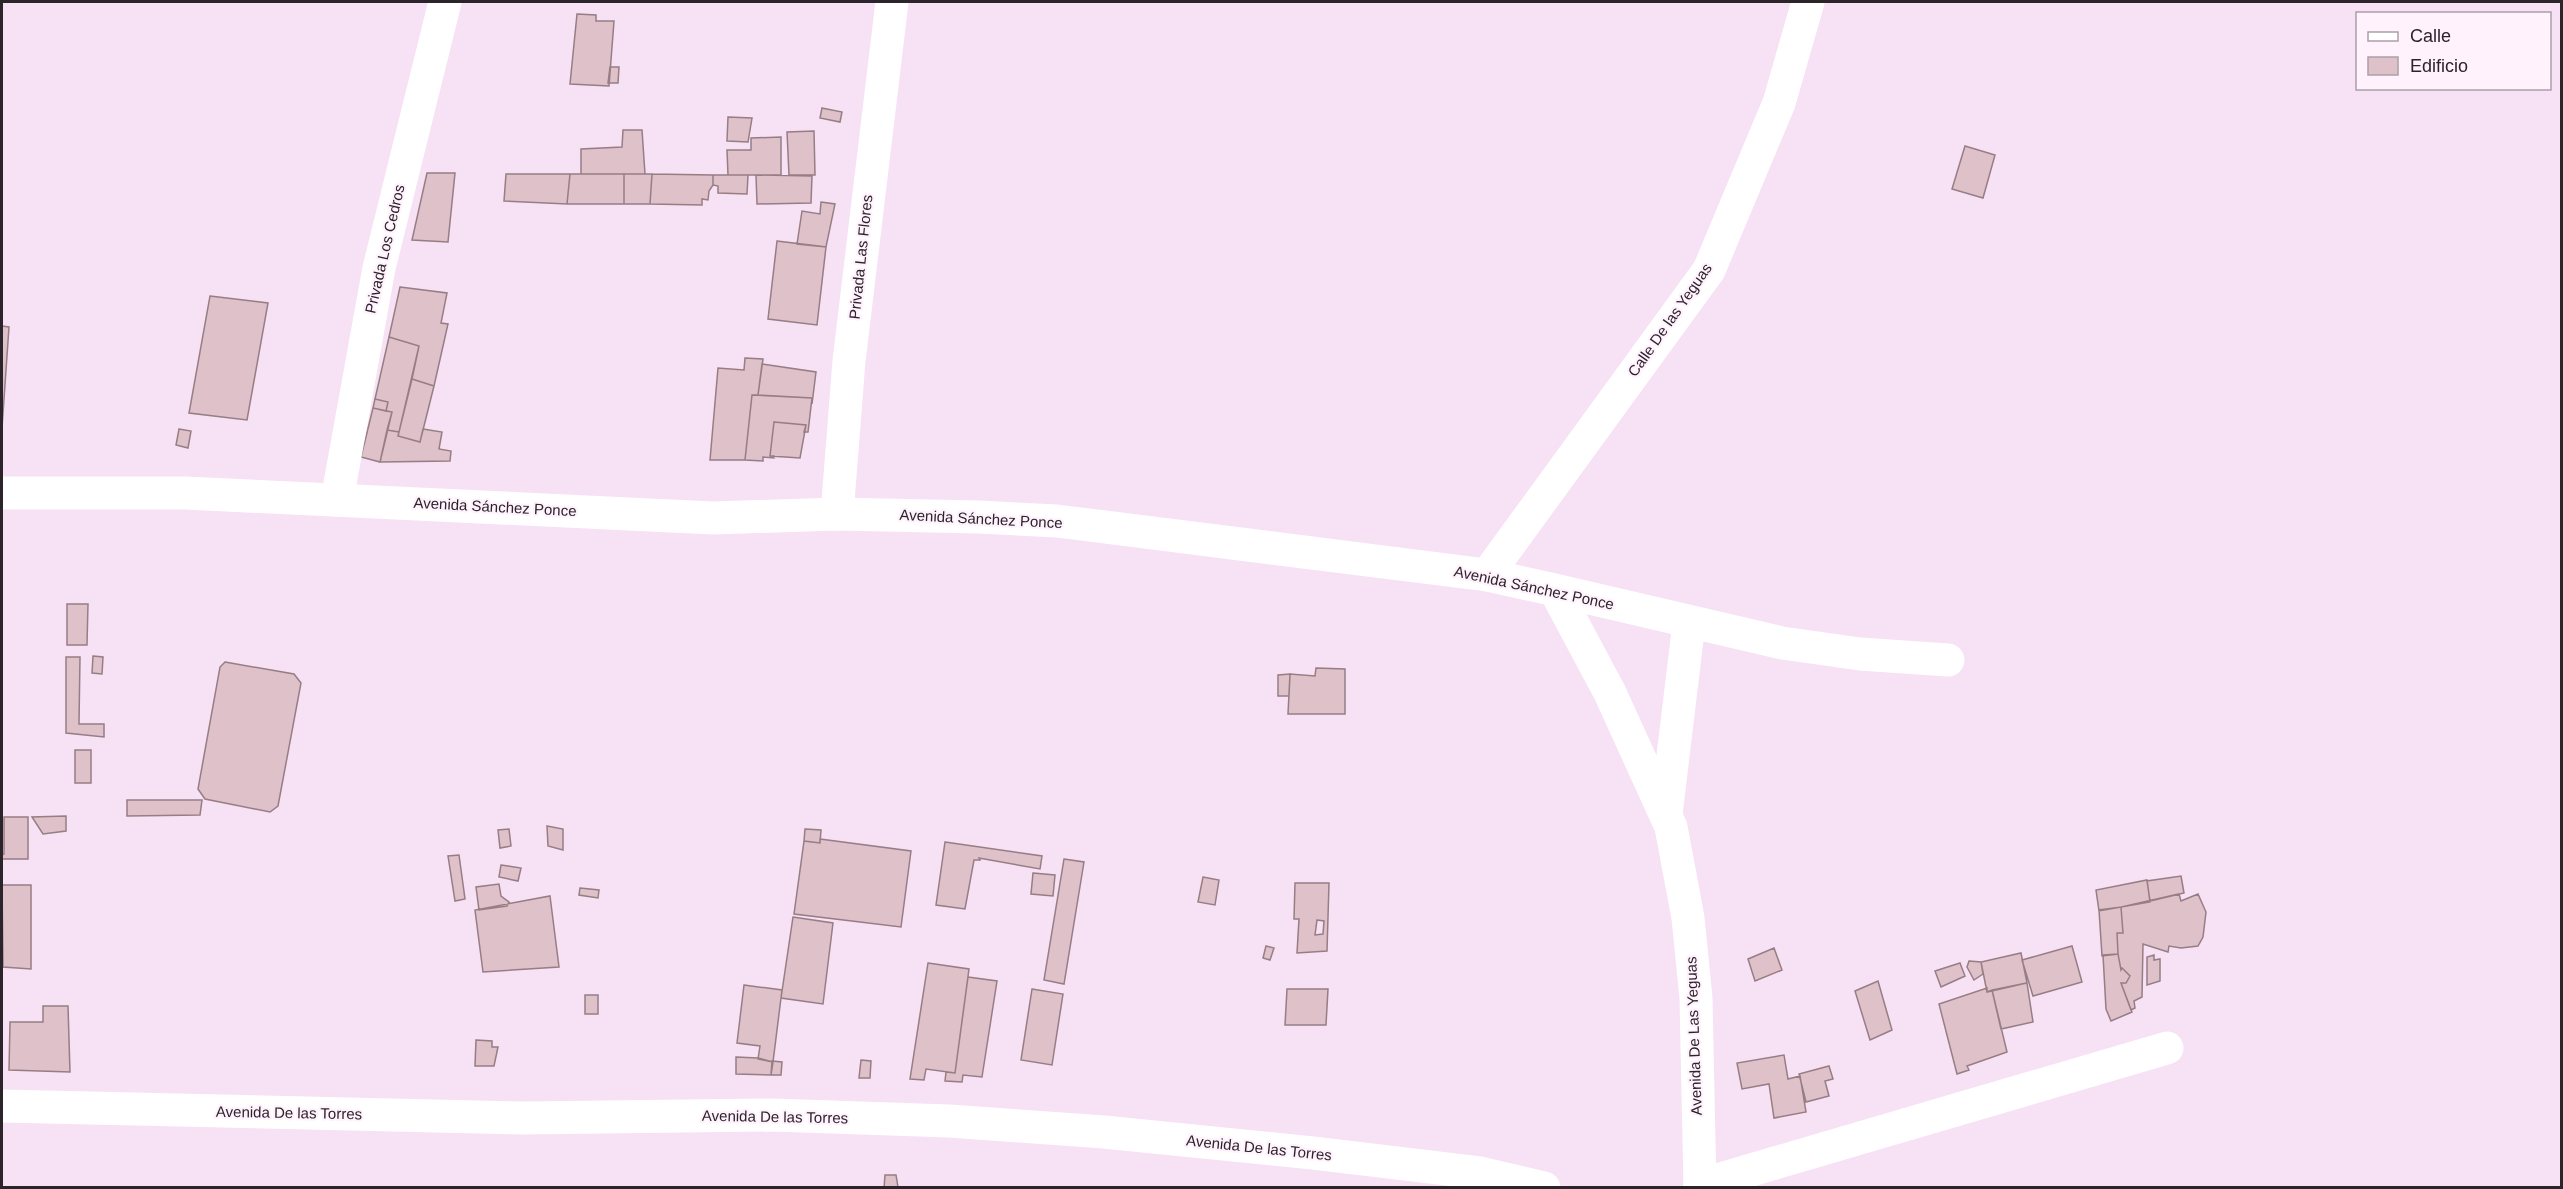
<svg xmlns="http://www.w3.org/2000/svg" width="2563" height="1189" viewBox="0 0 2563 1189" font-family="Arial,sans-serif">
<style>
.building{fill:#dec1c9;stroke:#977d84;stroke-width:1.5;fill-rule:evenodd}
.lines{fill:none;stroke-linecap:round;stroke-linejoin:round}
.street{stroke:#fff;stroke-width:33}
.secondary{stroke:#fff;stroke-width:33}
.labels{text-anchor:middle;stroke-width:4.5;stroke-linejoin:round;paint-order:stroke}
.street-label{font-size:15px;fill:#2c242b;stroke:#fff2fd}
</style>
<rect width="100%" height="100%" fill="#f7e1f4"/>
<path class="building" d="M577,14L596,15V21H614L609,86L570,84Z
M610,67H619L618,83H608Z
M822,108L842,112L840,122L820,118Z
M728,117L752,118L748,142L727,141Z
M623,130H642L645,174H581V149L622,147Z
M814,131L815,175H789L787,132Z
M781,137V175H728L727,150H751V138Z
M1965,146L1995,155L1983,198L1952,189Z
M427,173H455L448,242L412,240Z
M506,174H570L567,204L504,201Z
M570,174H624V204H567Z
M624,174H652L650,204H624Z
M652,174L713,175V185L709,191L708,200L702,199V205L650,204Z
M713,175H748L747,194L718,193V186L713,185Z
M756,175L812,176L811,203L757,204Z
M821,202L835,204L826,247L797,244L802,211L820,214Z
M777,241L826,247L817,325L768,319Z
M400,287L447,293L441,323L448,324L434,386L412,379L419,346L389,337Z
M210,296L268,303L247,420L189,413Z
M2,326L9,327L2,428Z
M389,337L419,346L399,432L387,430L392,412L386,411L388,402L375,399Z
M745,358L763,359L758,395H752L745,460H710L718,368L744,370Z
M762,364L816,372L812,404V398L758,395Z
M412,379L434,386L420,442L398,436Z
M752,395L812,398L808,432H804L806,425L774,422L770,456H774V458L763,457V461L745,460Z
M375,399L388,402L386,411L373,408Z
M373,408L392,412L380,462L361,457Z
M774,422L806,425L800,458L770,456Z
M179,429L191,431L188,448L176,445Z
M423,429L442,432L439,449L451,451L450,461L380,462L387,430L399,432L398,436L420,442Z
M67,604H88L87,645H67Z
M93,656L103,657L102,674L92,673Z
M66,657H80L79,724H104V737L66,733Z
M225,662L294,674L301,683L278,806L270,812L205,799L198,789L220,667Z
M1316,668L1345,669V714H1288L1290,674L1315,676Z
M1290,674L1289,696H1278V675Z
M75,750H91V783H75Z
M127,800H202L200,815L127,816Z
M66,816V831L43,834L32,817Z
M4,817H28V859H2V855L4,854Z
M547,826L563,829V850L548,846Z
M509,829L511,846L500,848L498,830Z
M805,829L821,830L820,843L804,841Z
M820,839L911,851L901,927L794,914L804,841L820,843Z
M945,842L1042,856L1040,869L979,858L980,860H974L965,909L936,905Z
M459,855L465,899L455,901L448,856Z
M1064,859L1084,862L1064,984L1044,980Z
M501,865L521,868L518,881L499,877Z
M1033,873L1055,875L1053,896L1031,894Z
M2181,876L2184,893L2150,901L2147,881Z
M1203,877L1219,880L1215,905L1198,902Z
M2147,880L2150,902L2099,911L2096,890Z
M1295,883H1329L1327,951L1297,953L1299,919H1294ZM1317,920L1324,921L1323,934L1315,935Z
M499,884L501,896L509,902L507,906L479,910L476,887Z
M2,885H31V969L3,967Z
M580,888L599,890L598,898L579,895Z
M2179,894L2181,901L2198,894L2206,912L2203,937L2198,946L2181,948L2169,946L2168,952L2143,944L2142,997L2134,1001L2135,1008L2131,1010L2121,983H2126L2130,976L2122,968L2121,970L2118,954L2117,933H2123L2121,907Z
M550,896L559,967L483,972L475,910Z
M2121,907L2123,933H2117L2118,954L2102,956L2099,910Z
M793,917L833,923L823,1004L781,998Z
M1266,946L1274,948L1270,960L1263,958Z
M2072,946L2082,982L2033,996L2022,960Z
M1774,948L1782,970L1755,981L1748,959Z
M2021,953L2027,983L1987,992L1981,962Z
M2118,954L2121,970L2122,968L2130,976L2126,983H2121L2132,1012L2111,1021L2106,1009L2103,955Z
M2154,955V960L2160,959V981L2147,985V957Z
M1969,961L1981,962L1983,974L1974,980L1967,967Z
M928,963L969,969L955,1073L926,1069L924,1080L910,1079Z
M1960,963L1965,976L1941,987L1935,971Z
M968,977L997,981L982,1077L963,1075L962,1082L945,1081L946,1072L955,1073Z
M1878,981L1892,1030L1870,1040L1855,991Z
M2027,983L2033,1022L2001,1029L1992,990Z
M744,985L782,990L773,1062L758,1059L760,1046L737,1043Z
M1987,988V992L1992,990L2007,1052L1967,1066L1969,1070L1957,1074L1939,1004Z
M1032,989L1063,994L1052,1065L1021,1060Z
M1287,989H1328L1326,1025H1285Z
M585,995H598V1014H585Z
M43,1006H68L70,1072L9,1070L10,1022H43Z
M476,1040L492,1041V1047H498L494,1066H475Z
M1784,1055L1788,1079L1800,1076L1806,1112L1774,1118L1769,1084L1742,1089L1737,1063Z
M736,1057L758,1058L773,1062L771,1075L736,1074Z
M861,1060L871,1061L870,1078H859Z
M772,1061L782,1062L781,1075H771Z
M1829,1066L1833,1079L1825,1081L1829,1096L1806,1102L1799,1074Z
M885,1175H896L898,1187L884,1188Z"/>
<g class="lines">
<path class="street" d="M337,500L379,268L445,2
M837,514L849,361L892,2
M1487,575L1709,270L1779,103L1808,2
M1555,590L1782,643L1860,654L1948,660
M1666,814L1689,623
M2,1106L524,1118L773,1115L949,1121L1104,1132L1313,1153L1480,1173L1544,1188
M1700,1185L2167,1048"/>
<path class="secondary" d="M2,493H185L713,518L837,514L979,517L1057,521L1487,575L1555,590L1610,693L1671,827L1688,918L1696,998L1700,1188"/>
</g>
<g class="labels">
<g class="street-label">
<text transform="translate(385 249) rotate(-77)" y="5">Privada Los Cedros</text>
<text transform="translate(861 257) rotate(-84)" y="5">Privada Las Flores</text>
<text transform="translate(1670 320) rotate(-55)" y="5">Calle De las Yeguas</text>
<text transform="translate(495 507) rotate(3)" y="5">Avenida Sánchez Ponce</text>
<text transform="translate(981 519) rotate(3)" y="5">Avenida Sánchez Ponce</text>
<text transform="translate(1534 588) rotate(12)" y="5">Avenida Sánchez Ponce</text>
<text transform="translate(1694 1036) rotate(-92)" y="5">Avenida De Las Yeguas</text>
<text transform="translate(289 1113) rotate(1)" y="5">Avenida De las Torres</text>
<text transform="translate(775 1117) rotate(1)" y="5">Avenida De las Torres</text>
<text transform="translate(1259 1148) rotate(6)" y="5">Avenida De las Torres</text>
</g>
</g>
<rect width="2563" height="1189" fill="none" stroke="#2c242b" stroke-width="6"/>
<rect x="2356" y="12" width="195" height="78" fill="#fff2fd" stroke="#aba0a9" stroke-width="1.5"/>
<rect x="2368" y="32" width="30" height="9" fill="#ffffff" stroke="#aba0a9" stroke-width="1.5"/>
<text x="2410" y="42" font-size="18" fill="#2c242b">Calle</text>
<rect x="2368" y="57" width="30" height="18" fill="#dec1c9" stroke="#aba0a9" stroke-width="1.5"/>
<text x="2410" y="72" font-size="18" fill="#2c242b">Edificio</text>
</svg>
